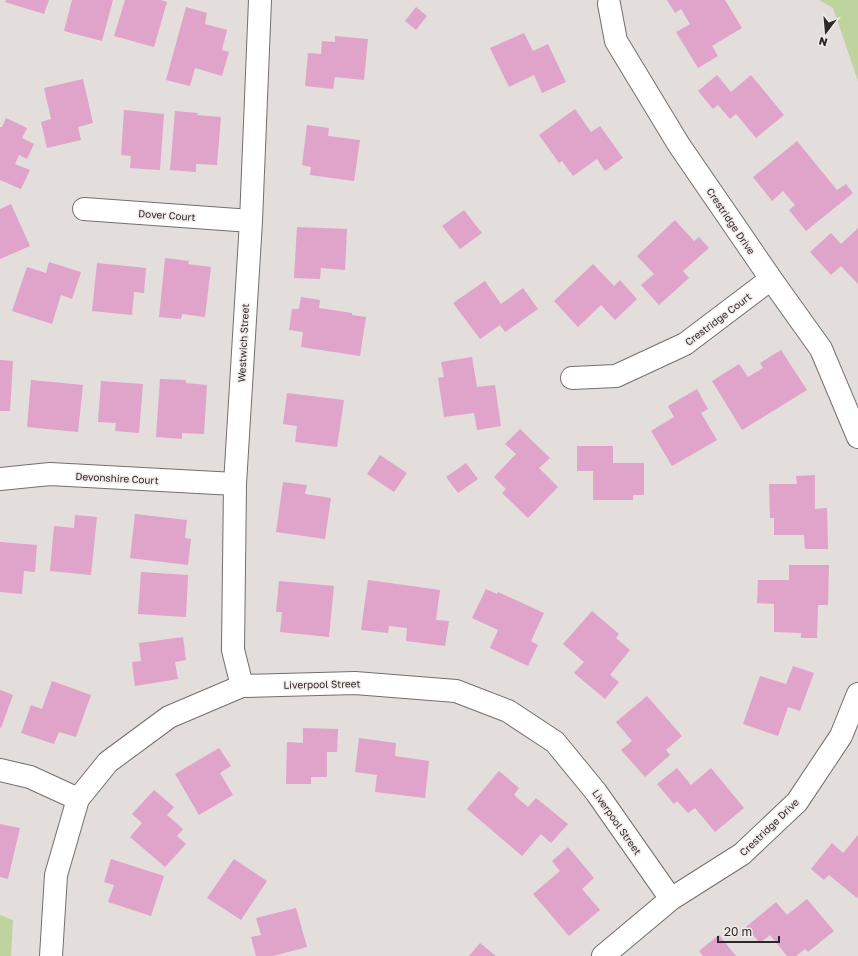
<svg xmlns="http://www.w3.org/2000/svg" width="858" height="956" viewBox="0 0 858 956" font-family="'Golos Text',sans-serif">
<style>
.green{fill:#bfd39e}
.building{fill:#e0a3ca}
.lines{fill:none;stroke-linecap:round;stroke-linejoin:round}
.street-casing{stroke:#746f6d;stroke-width:24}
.street{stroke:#fff;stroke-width:22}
.labels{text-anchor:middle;stroke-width:3;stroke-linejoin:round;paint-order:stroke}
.street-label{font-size:10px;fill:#2b2928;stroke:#f1eae8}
</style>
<rect width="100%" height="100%" fill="#e3dddb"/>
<path class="green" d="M819,0H858V81L833,8Z
M0,915L13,920L11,956H0Z"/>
<path class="building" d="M6,0H49L44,14L5,2Z
M72,0H113L102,41L64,31Z
M125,0H161L167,2L154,47L114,36Z
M667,0H725L742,28L712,46L718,56L698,68L676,32L690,24L681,9L675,13Z
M186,7L207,13L205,24L227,30L222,50L229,52L222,76L195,68L190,86L166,80Z
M416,7L427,16L416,30L405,21Z
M524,33L533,51L548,44L566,82L542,93L534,75L509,87L490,48Z
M335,36L368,39L364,80L335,77L333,89L305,86L308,53L321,54L322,41L335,42Z
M717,75L731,92L751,75L784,115L756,138L736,114L730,119L718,105L713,109L698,91Z
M83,79L93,123L78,127L81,140L47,148L41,122L51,119L44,88Z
M575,109L591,132L600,126L623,158L605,171L597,159L573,176L562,161L559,163L539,135Z
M124,110L164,114L160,170L130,168L131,156L121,155Z
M175,111L198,113L197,115L221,117L217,165L196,164V172L170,170Z
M6,118L27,128L22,138L34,144L27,159L19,155L15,164L30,170L21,189L0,180V127H2Z
M307,125L329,128L328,136L360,140L354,181L310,175L311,167L302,165Z
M797,141L837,190L846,184L853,193L806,231L789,210L795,205L783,191L772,201L753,177Z
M11,204L30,246L0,259V209Z
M464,210L482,233L460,249L442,226Z
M675,220L694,241L699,237L709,248L683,271L689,278L659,305L641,285L654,274L637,256Z
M297,227L347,229L345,270L321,268L320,279L294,278Z
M858,228V284L841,266L831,275L810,252L831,233L841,244Z
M165,258L189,261L188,264L211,267L205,317L182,314L181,319L159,317Z
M49,262L81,272L72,299L61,295L52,324L12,311L27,267L46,273Z
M97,263L146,268L144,293L134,292L132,315L92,311Z
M593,264L614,286L620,280L637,299L615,320L601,305L578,327L554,301Z
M485,281L501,304L523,288L538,309L505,332L500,325L480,339L453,303Z
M301,297L320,300L319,308L352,313V315L366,317L360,356L301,347L303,332L289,330L292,309H299Z
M781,350L807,390L742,430L712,381L739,364L748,377L763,368L760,363Z
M472,357L477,387L495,385L501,426L477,430L474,413L444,417L438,378L444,377L441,362Z
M0,360L13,361L10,411H0Z
M160,379L186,380V383L207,385L204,434L182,433V439L156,437Z
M31,380L83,385L78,432L27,427Z
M101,381L143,384L139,433L115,431L116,423L98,422Z
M697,389L708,409L701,413L717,440L672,466L651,431L674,417L668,406Z
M287,393L344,400L337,447L295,442L297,426L283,424Z
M520,429L550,458L539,468L558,487L528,518L502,493L506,489L494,477L516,454L505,444Z
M577,446H613V463H644V495H633V500H593V471H577Z
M380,455L407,473L394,492L367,474Z
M466,463L478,479L458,493L446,477Z
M815,475V509L827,508L828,549H805L804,535H774V518H770L769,484H797L796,476Z
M283,482L307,485L305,494L331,498L325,539L276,532Z
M135,514L187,520L185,538L191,539L188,565L130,558Z
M75,515L97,517L91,575L50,571L54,526L74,528Z
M0,542L37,545L35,572L24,571L22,594L0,592Z
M789,565H829L828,605H818L817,638H801V633L774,632V604L757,603L758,580H789Z
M141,572L188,575L186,617L138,614Z
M368,580L440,590L436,620L449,621L445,646L406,641L407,628L389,626L388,633L361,630Z
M279,581L334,586L329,637L280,632L282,612H276Z
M486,589L497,594L498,592L544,613L531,641L538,645L528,666L490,648L498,630L472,618Z
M592,611L619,634L616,638L630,650L610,675L619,682L605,699L574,673L584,662L563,644Z
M183,637L186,660L175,662L178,679L135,686L132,662L141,661L139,643Z
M793,666L814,673L800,711L788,707L778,736L743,724L760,676L786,684Z
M52,681L91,695L76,737L59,732L54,744L21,733L31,705L42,709Z
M0,690L13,695L1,728L0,727Z
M647,696L682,736L666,750L670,755L645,777L621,750L632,741L616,722Z
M303,728L338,729L337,752H327V777H311V784H286L287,742L303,743Z
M359,738L396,743L395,756L429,761L425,798L375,792L377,775L355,772Z
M219,748L231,766L220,773L233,795L199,815L175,774Z
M677,768L691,785L711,768L744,808L715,832L695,808L688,813L677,801L674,804L657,784Z
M499,771L519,788L514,795L528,807L536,798L568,824L551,843L541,834L522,856L467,809Z
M154,790L174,807L167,815L183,829L177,836L186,844L165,867L130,837L142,823L132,814Z
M0,824L20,828L8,879L0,877Z
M858,835V897L857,898L829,875L824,880L811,869L832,843L843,853Z
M568,847L594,878L582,889L600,910L569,936L533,894L560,871L552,861Z
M111,859L164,876L151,916L108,902L114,885L104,882Z
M234,859L267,881L241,920L207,898Z
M807,899L834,931L808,952L805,949L796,956H787L770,935L760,943L746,927L776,902L787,915Z
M296,908L307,947L273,956H256L251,937L261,935L256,918Z
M719,935L736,956H703L699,951Z
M480,943L496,956H469Z"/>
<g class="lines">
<g class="street-casing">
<path id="street" d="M609,4L616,41L679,145L771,279L821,349L858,437
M84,209L251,221
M572,378L616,376L685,344L771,279
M0,479L50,474L235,484
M242,686L233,650L235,484L251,221L260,0
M0,770L30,777L78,799
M51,956L56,875L78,799L108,762L169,717L242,686L355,683L456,691L508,711L555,742L596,792L671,899
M603,956L671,899L742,854L797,802L841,736L858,694"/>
</g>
<use href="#street" class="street"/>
</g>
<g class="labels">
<g class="street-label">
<text transform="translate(167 215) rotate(4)" y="4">Dover Court</text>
<text transform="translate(731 221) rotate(56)" y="4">Crestridge Drive</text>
<text transform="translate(718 319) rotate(-37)" y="4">Crestridge Court</text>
<text transform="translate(243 343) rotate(-87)" y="4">Westwich Street</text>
<text transform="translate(117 478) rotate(3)" y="4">Devonshire Court</text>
<text transform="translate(322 684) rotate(-1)" y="4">Liverpool Street</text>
<text transform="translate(617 822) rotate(55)" y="4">Liverpool Street</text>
<text transform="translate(769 827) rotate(-44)" y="4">Crestridge Drive</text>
</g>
</g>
<g transform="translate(826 32) rotate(196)" stroke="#f1eae8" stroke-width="3" paint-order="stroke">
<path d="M0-3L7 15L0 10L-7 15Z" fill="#2b2928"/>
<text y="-6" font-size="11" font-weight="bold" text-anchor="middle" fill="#2b2928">N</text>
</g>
<path d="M718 936v6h61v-6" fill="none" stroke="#2b2928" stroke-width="2"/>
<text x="724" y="936" font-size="12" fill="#2b2928" stroke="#f1eae8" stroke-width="3" paint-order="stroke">20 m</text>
</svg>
